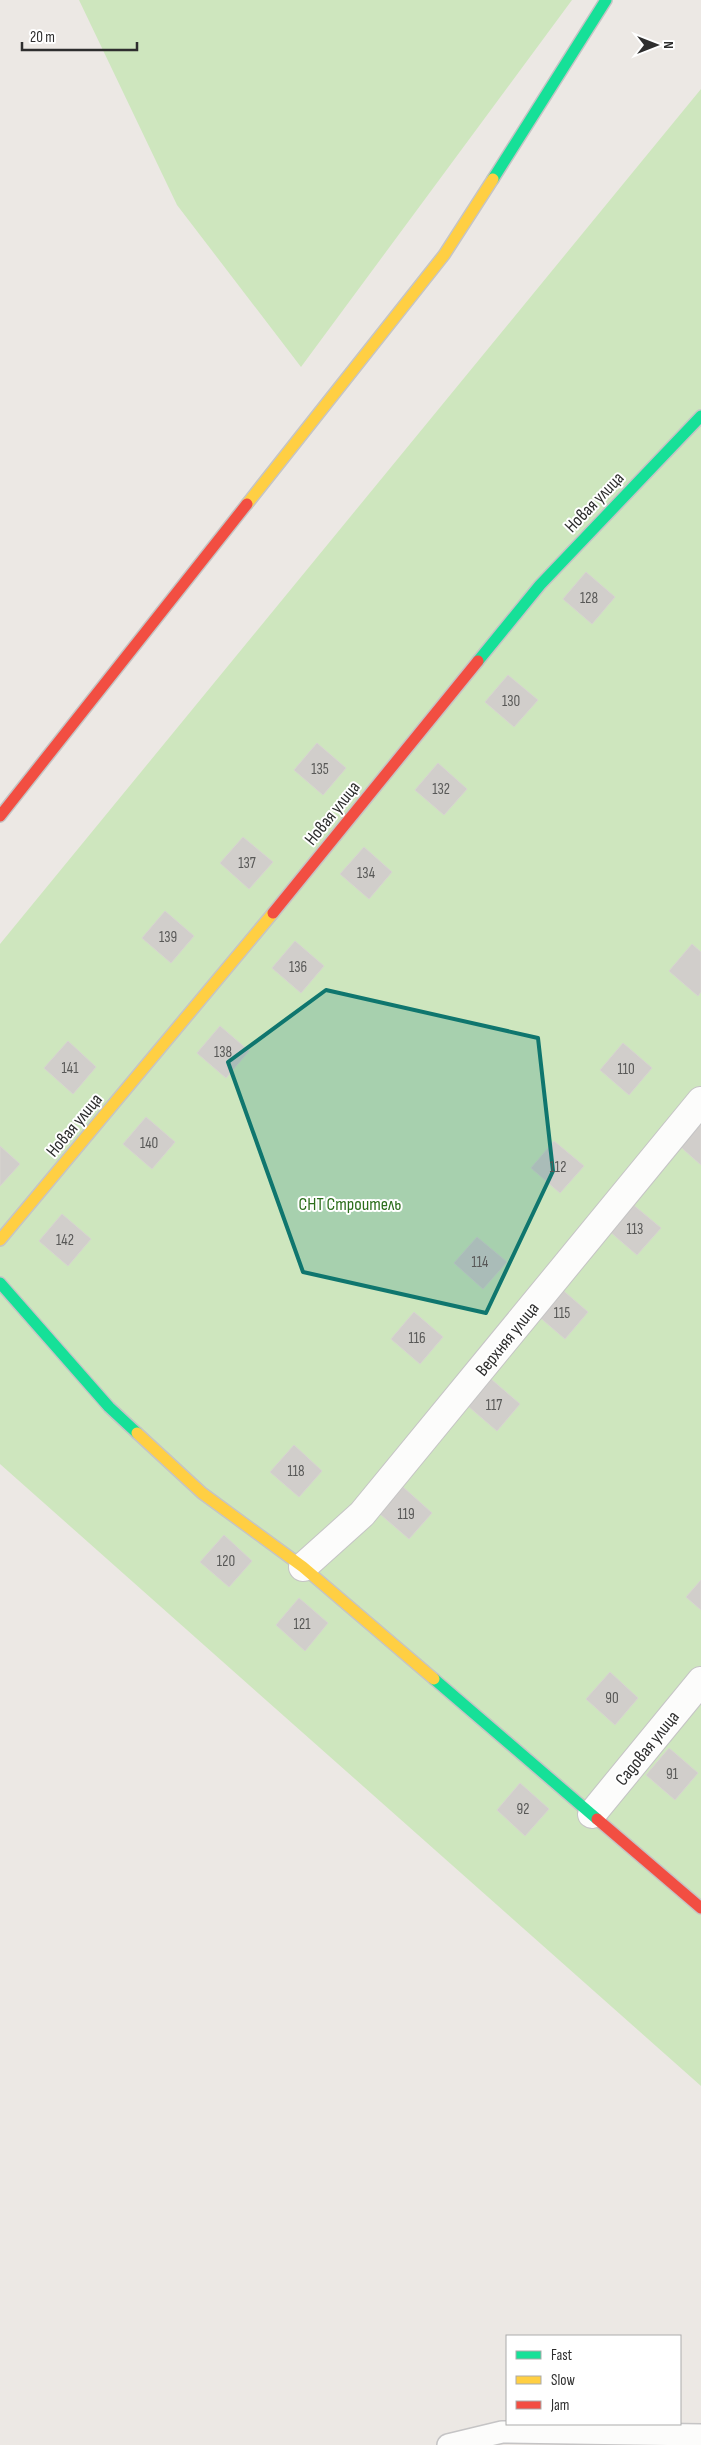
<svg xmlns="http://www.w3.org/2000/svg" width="701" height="2445" viewBox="0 0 701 2445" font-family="'Sofia Sans Condensed',sans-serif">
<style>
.green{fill:#cee6be}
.building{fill:#d1cecb;stroke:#d7d4d0}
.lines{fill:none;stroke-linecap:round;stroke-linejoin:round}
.lane-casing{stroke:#c5c4c5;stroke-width:24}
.street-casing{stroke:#c5c4c5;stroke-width:30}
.fast-casing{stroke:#c5c4c5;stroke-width:14}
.slow-casing{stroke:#c5c4c5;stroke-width:14}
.jam-casing{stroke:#c5c4c5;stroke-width:14}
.lane{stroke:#fcfcfb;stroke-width:21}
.street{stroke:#fcfcfb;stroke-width:28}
.fast{stroke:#16e098;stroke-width:11}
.slow{stroke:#ffcf43;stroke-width:11}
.jam{stroke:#f24e42;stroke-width:11}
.marked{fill:#0f766e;fill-opacity:0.2;stroke:#0f766e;stroke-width:4;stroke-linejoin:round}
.labels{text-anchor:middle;stroke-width:4;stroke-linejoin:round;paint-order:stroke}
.number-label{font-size:15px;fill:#585857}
.street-label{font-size:18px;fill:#2e2e2e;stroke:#fff}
.park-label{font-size:18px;fill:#2c6e1b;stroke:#fff}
</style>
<rect width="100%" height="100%" fill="#ece8e4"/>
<path class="green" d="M79,0H572L301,367L177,205Z
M701,89V2086L0,1464V944Z"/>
<path class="building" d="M586,572L615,597L592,624L563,599Z
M508,675L538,700L514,727L485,702Z
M317,743L346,768L323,795L294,770Z
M438,763L467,789L444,815L415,790Z
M243,837L273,862L249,889L220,863Z
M364,847L392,872L369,899L340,874Z
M165,911L194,936L171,963L142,938Z
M295,941L324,966L301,993L272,968Z
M692,944L701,952V992L698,996L669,971Z
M220,1026L249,1051L226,1078L197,1053Z
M68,1041L96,1067L73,1094L44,1068Z
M623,1043L652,1068L629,1095L600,1070Z
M146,1117L175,1142L152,1169L123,1144Z
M701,1117V1165L674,1141Z
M554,1141L584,1166L560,1193L531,1168Z
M0,1146L20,1164L0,1186Z
M631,1203L661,1228L637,1255L608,1230Z
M62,1214L91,1239L68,1266L39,1241Z
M477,1237L507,1262L483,1289L454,1263Z
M559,1287L588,1312L565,1339L536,1314Z
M414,1312L443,1337L420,1364L391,1339Z
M491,1379L520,1404L497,1431L468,1406Z
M294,1445L322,1471L299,1497L270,1472Z
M403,1487L432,1513L409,1539L380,1514Z
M224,1535L252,1561L229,1587L200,1562Z
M701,1580V1610L686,1597Z
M299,1598L328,1623L305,1651L276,1625Z
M610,1672L638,1698L615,1725L586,1699Z
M669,1748L698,1773L675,1800L646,1775Z
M520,1783L549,1809L525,1836L497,1810Z"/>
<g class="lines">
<g class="lane-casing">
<path id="lane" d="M448,2445L502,2432L701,2435"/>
</g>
<g class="street-casing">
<path id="street" d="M303,1567L362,1514L701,1101
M592,1814L701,1681"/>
</g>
<g class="fast-casing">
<path id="fast" d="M493,179L606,0
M478,661L540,585L701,416
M0,1283L109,1407L137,1433
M434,1679L597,1819"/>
</g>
<g class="slow-casing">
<path id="slow" d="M247,504L444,255L493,179
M0,1240L273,913
M137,1433L202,1493L303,1567L434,1679"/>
</g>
<g class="jam-casing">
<path id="jam" d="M0,816L247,504
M273,913L478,661
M597,1819L701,1908"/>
</g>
<use href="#lane" class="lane"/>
<use href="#street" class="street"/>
<use href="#fast" class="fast"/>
<use href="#slow" class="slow"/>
<use href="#jam" class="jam"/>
</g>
<path class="marked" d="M326,990L538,1038L553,1171L486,1313L303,1272L228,1062Z"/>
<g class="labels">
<g class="number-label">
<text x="589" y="603">128</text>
<text x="511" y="706">130</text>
<text x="320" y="774">135</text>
<text x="441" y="794">132</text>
<text x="247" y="868">137</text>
<text x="366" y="878">134</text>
<text x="168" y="942">139</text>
<text x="298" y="972">136</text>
<text x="223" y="1057">138</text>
<text x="70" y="1073">141</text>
<text x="626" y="1074">110</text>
<text x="149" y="1148">140</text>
<text x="558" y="1172">112</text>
<text x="635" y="1234">113</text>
<text x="65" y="1245">142</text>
<text x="480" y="1267">114</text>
<text x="562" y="1318">115</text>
<text x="417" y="1343">116</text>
<text x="494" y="1410">117</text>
<text x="296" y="1476">118</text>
<text x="406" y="1519">119</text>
<text x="226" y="1566">120</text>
<text x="302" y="1629">121</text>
<text x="612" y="1703">90</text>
<text x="672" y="1779">91</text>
<text x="523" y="1814">92</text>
</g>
<g class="street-label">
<text transform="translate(594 502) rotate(-46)" y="6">Новая улица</text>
<text transform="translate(332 813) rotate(-51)" y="6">Новая улица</text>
<text transform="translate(74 1125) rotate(-50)" y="6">Новая улица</text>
<text transform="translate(507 1339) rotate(-51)" y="6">Верхняя улица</text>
<text transform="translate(647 1748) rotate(-51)" y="6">Садовая улица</text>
</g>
<g class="park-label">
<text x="350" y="1210">СНТ Строитель</text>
</g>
</g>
<rect x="506" y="2335" width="175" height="90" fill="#ffffff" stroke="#ababab"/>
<rect x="516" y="2351" width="25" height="8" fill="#16e098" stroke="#ababab"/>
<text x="551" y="2360" font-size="15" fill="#2e2e2e">Fast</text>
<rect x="516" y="2376" width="25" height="8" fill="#ffcf43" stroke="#ababab"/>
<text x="551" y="2385" font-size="15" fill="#2e2e2e">Slow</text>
<rect x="516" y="2401" width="25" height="8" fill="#f24e42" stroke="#ababab"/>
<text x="551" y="2410" font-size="15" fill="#2e2e2e">Jam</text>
<g transform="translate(656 45) rotate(90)" stroke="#ffffff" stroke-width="4" paint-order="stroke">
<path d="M0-4L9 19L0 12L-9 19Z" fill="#2e2e2e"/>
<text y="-8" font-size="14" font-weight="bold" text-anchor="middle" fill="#2e2e2e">N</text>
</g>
<path d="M22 42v8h115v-8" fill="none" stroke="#2e2e2e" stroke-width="2.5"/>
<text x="30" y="42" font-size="15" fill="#2e2e2e" stroke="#ffffff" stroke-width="4" paint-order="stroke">20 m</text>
</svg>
